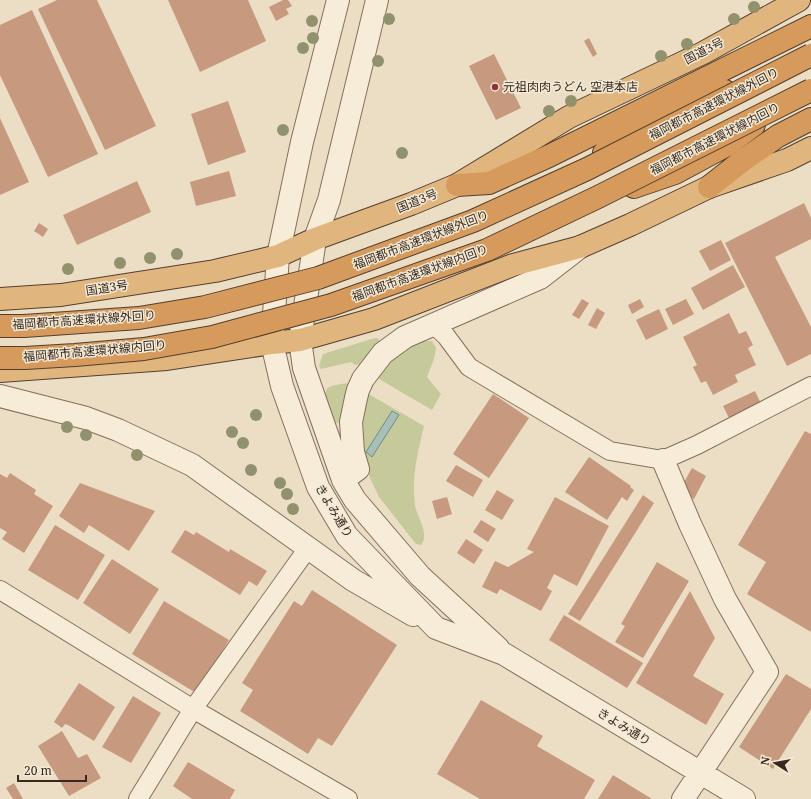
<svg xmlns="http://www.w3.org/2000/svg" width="811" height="799" viewBox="0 0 811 799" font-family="'Noto Serif','Noto Sans JP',serif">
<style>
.green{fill:#c6c99a}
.water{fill:#a7bfb7;stroke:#6e8d84}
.building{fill:#c7997e}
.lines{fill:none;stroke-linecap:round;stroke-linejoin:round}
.minor-casing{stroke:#85705c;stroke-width:20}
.tertiary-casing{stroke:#85705c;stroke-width:24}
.trunk-casing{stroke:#543f30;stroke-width:24}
.motorway-casing{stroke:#543f30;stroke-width:24}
.minor{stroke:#f7ecd8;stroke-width:18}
.tertiary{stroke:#f7ecd8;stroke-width:22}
.trunk{stroke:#e0b67e;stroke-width:22}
.motorway{stroke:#d59a5c;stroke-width:22}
.motorway-bridge-casing{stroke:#543f30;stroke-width:24;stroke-linecap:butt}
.motorway-bridge{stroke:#d59a5c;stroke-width:22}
.tree{fill:#92916e}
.poi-dot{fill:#913036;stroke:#f3e9d5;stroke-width:1.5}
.labels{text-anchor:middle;stroke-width:3;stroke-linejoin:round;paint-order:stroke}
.street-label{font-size:12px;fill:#37291f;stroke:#f3e9d5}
.poi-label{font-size:12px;fill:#37291f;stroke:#f3e9d5;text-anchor:start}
</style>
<rect width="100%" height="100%" fill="#ebdec5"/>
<path class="green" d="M375,338H378L379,342L363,364L355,365L351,362L321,369L319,366L323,354Z
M423,341H432L436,348L434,359L427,377L441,394L432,410L374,376L391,355L408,346Z
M347,383L349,386L340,422L336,423C332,417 321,394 328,388C332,385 342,384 347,383Z
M365,392L424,426C418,452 411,477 415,505C417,517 430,534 421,545L416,544L379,497L370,478L361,449L360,422Z"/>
<path class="water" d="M392,411L399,415L372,457L366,452Z"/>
<path class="building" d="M57,0H97L156,126L105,150L38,9Z
M168,0H248L266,41L200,72Z
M283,0H288L292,6L286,9L289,14L276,21L269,7Z
M32,10L98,154L48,177L0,75V25Z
M589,38L597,54L593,57L584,41Z
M494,54L521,108L496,120L469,66Z
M228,101L246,152L208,165L191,114Z
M0,118L29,182L0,195Z
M229,171L236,196L196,206L190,182Z
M137,181L151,212L77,245L63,215Z
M804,203L811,218V239L775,257L811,327V354L787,366L725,243Z
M39,223L48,229L43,237L34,231Z
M721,240L731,260L710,271L699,251Z
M733,265L745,287L703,310L691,288Z
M582,299L589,303L579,319L572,315Z
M640,299L644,307L632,314L628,305Z
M686,299L694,314L673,325L665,309Z
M597,308L605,313L596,329L588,325Z
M659,309L668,329L646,340L636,320Z
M729,313L739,334L746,331L753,345L748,348L756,365L735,375L738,382L713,395L706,381L701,383L693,367L697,365L683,337Z
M755,391L762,406L731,422L723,406Z
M493,394L529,418L489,478L453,454Z
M805,431L811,434V632L747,594L766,562L738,545Z
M589,457L631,486L630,487L634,490L627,501L622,497L607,520L565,492Z
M456,465L483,480L473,497L446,481Z
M692,468L706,476L694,499L679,491Z
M10,473L36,490L34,494L53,506L24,553L2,539L7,532L0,528V474L7,478Z
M80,483L155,511L129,551L89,525L84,533L59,516Z
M497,490L514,500L502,520L485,510Z
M643,495L654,503L580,621L568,614Z
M447,497L452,514L437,519L432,501Z
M555,497L609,526L577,586L554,574L547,588L552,591L541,611L500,589L497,594L482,587L495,561L508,567L534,552L527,549Z
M481,520L496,529L488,542L473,532Z
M55,525L105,555L78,600L28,570Z
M185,530L194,535L196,532L229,552L230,549L267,571L257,586L249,581L240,595L171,552Z
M466,539L483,550L474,564L457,553Z
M112,559L159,589L130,634L83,603Z
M657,562L689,581L643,658L615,642L625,626L621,624Z
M312,590L397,645L332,746L318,738L308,754L240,711L253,690L242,683L294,601L302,606Z
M690,591L715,638L693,676L724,694L706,725L636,683Z
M164,601L229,640L196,693L132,654Z
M564,615L643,663L627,688L549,640Z
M786,674L811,689V709L773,769L739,747Z
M79,683L115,707L94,741L68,725L65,724L62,728L54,722Z
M133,696L161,713L131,763L102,747Z
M481,700L543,736L537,746L595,780L584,799H480L437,774Z
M62,731L78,758L87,754L101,778L69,796L38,746Z
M188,762L235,790L230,799H192L173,786Z
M613,775L652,799H598Z
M14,783L23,799H13L6,788Z"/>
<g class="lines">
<g class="minor-casing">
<path id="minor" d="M434,325L446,336L469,367L610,451L663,460L697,445L811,386
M0,590L193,709L348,799
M138,799L193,709L308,548"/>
</g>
<g class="tertiary-casing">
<path id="tertiary" d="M338,0L302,142L278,256L272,343L282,386L318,487L347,536L436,628L504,654L744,799
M377,0L329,200L315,239L300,340L304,368L343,480L355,500L420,576L498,648
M0,396L86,418L118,430L192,465L353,580L413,615
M663,460L690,524L725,599L767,672L683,799
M343,480L358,469L353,452L351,422L356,398L358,390L363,379L383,353L405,337L540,278L580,247"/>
</g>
<g class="trunk-casing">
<path id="trunk" d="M0,299L61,295L215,271L278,256L315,239L411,204L457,185L569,117L703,53L799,0
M0,371L167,359L272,343L300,340L318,335L374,319L513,265L580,247L630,225L709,187L787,160L811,148"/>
</g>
<g class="motorway-casing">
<path id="motorway" d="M604,153L646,123L695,101L725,91
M457,185L489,183L549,156L811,26
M634,187L675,173L727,145L754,125
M709,187L742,161L778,136L811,119"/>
</g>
<use href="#minor" class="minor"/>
<use href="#tertiary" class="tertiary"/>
<use href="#trunk" class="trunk"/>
<use href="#motorway" class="motorway"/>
<g class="motorway-bridge-casing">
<path id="motorway-bridge" d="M0,326H24L139,318L205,307L318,278L473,221L587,169L811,55
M0,358H25L75,355L144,349L212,337L331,305L487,250L598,197L811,90"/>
</g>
<use href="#motorway-bridge" class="motorway-bridge"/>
</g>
<g class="tree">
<circle cx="754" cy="7" r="6"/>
<circle cx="389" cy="19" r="6"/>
<circle cx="734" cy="19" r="6"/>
<circle cx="312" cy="21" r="6"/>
<circle cx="313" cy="38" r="6"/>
<circle cx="687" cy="44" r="6"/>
<circle cx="303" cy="48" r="6"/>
<circle cx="661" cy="56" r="6"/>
<circle cx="378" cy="61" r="6"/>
<circle cx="601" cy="86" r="6"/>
<circle cx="571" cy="101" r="6"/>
<circle cx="549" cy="111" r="6"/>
<circle cx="283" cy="130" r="6"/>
<circle cx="402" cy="153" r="6"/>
<circle cx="177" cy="254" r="6"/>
<circle cx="150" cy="258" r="6"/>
<circle cx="120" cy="263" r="6"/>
<circle cx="68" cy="269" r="6"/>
<circle cx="256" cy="415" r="6"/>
<circle cx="67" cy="427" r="6"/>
<circle cx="232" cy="432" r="6"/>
<circle cx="86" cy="435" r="6"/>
<circle cx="243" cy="443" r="6"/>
<circle cx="137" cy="455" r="6"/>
<circle cx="251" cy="470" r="6"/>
<circle cx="280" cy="483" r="6"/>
<circle cx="287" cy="494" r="6"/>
<circle cx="293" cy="509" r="6"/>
</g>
<circle class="poi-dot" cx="495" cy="87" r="4"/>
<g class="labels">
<g class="street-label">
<text transform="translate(704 51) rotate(-27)" y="4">国道3号</text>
<text transform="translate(714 104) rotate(-27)" y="4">福岡都市高速環状線外回り</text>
<text transform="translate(715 139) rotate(-27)" y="4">福岡都市高速環状線内回り</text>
<text transform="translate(417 201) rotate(-22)" y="4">国道3号</text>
<text transform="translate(421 240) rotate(-21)" y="4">福岡都市高速環状線外回り</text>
<text transform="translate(420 273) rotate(-20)" y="4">福岡都市高速環状線内回り</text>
<text transform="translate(107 288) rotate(-9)" y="4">国道3号</text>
<text transform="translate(84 320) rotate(-4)" y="4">福岡都市高速環状線外回り</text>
<text transform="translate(95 351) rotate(-5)" y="4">福岡都市高速環状線内回り</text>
<text transform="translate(334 511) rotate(59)" y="4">きよみ通り</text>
<text transform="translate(624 727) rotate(31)" y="4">きよみ通り</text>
</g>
<g class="poi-label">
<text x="503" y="91">元祖肉肉うどん 空港本店</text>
</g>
</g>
<g transform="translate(775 763) rotate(281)" stroke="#f3e9d5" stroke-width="3" paint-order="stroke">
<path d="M0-3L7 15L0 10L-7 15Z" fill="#37291f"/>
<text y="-6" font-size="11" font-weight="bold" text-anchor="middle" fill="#37291f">N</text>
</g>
<path d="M18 775v6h68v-6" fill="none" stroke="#37291f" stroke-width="2"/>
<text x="24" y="775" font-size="12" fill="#37291f" stroke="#f3e9d5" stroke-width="3" paint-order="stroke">20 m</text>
</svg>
